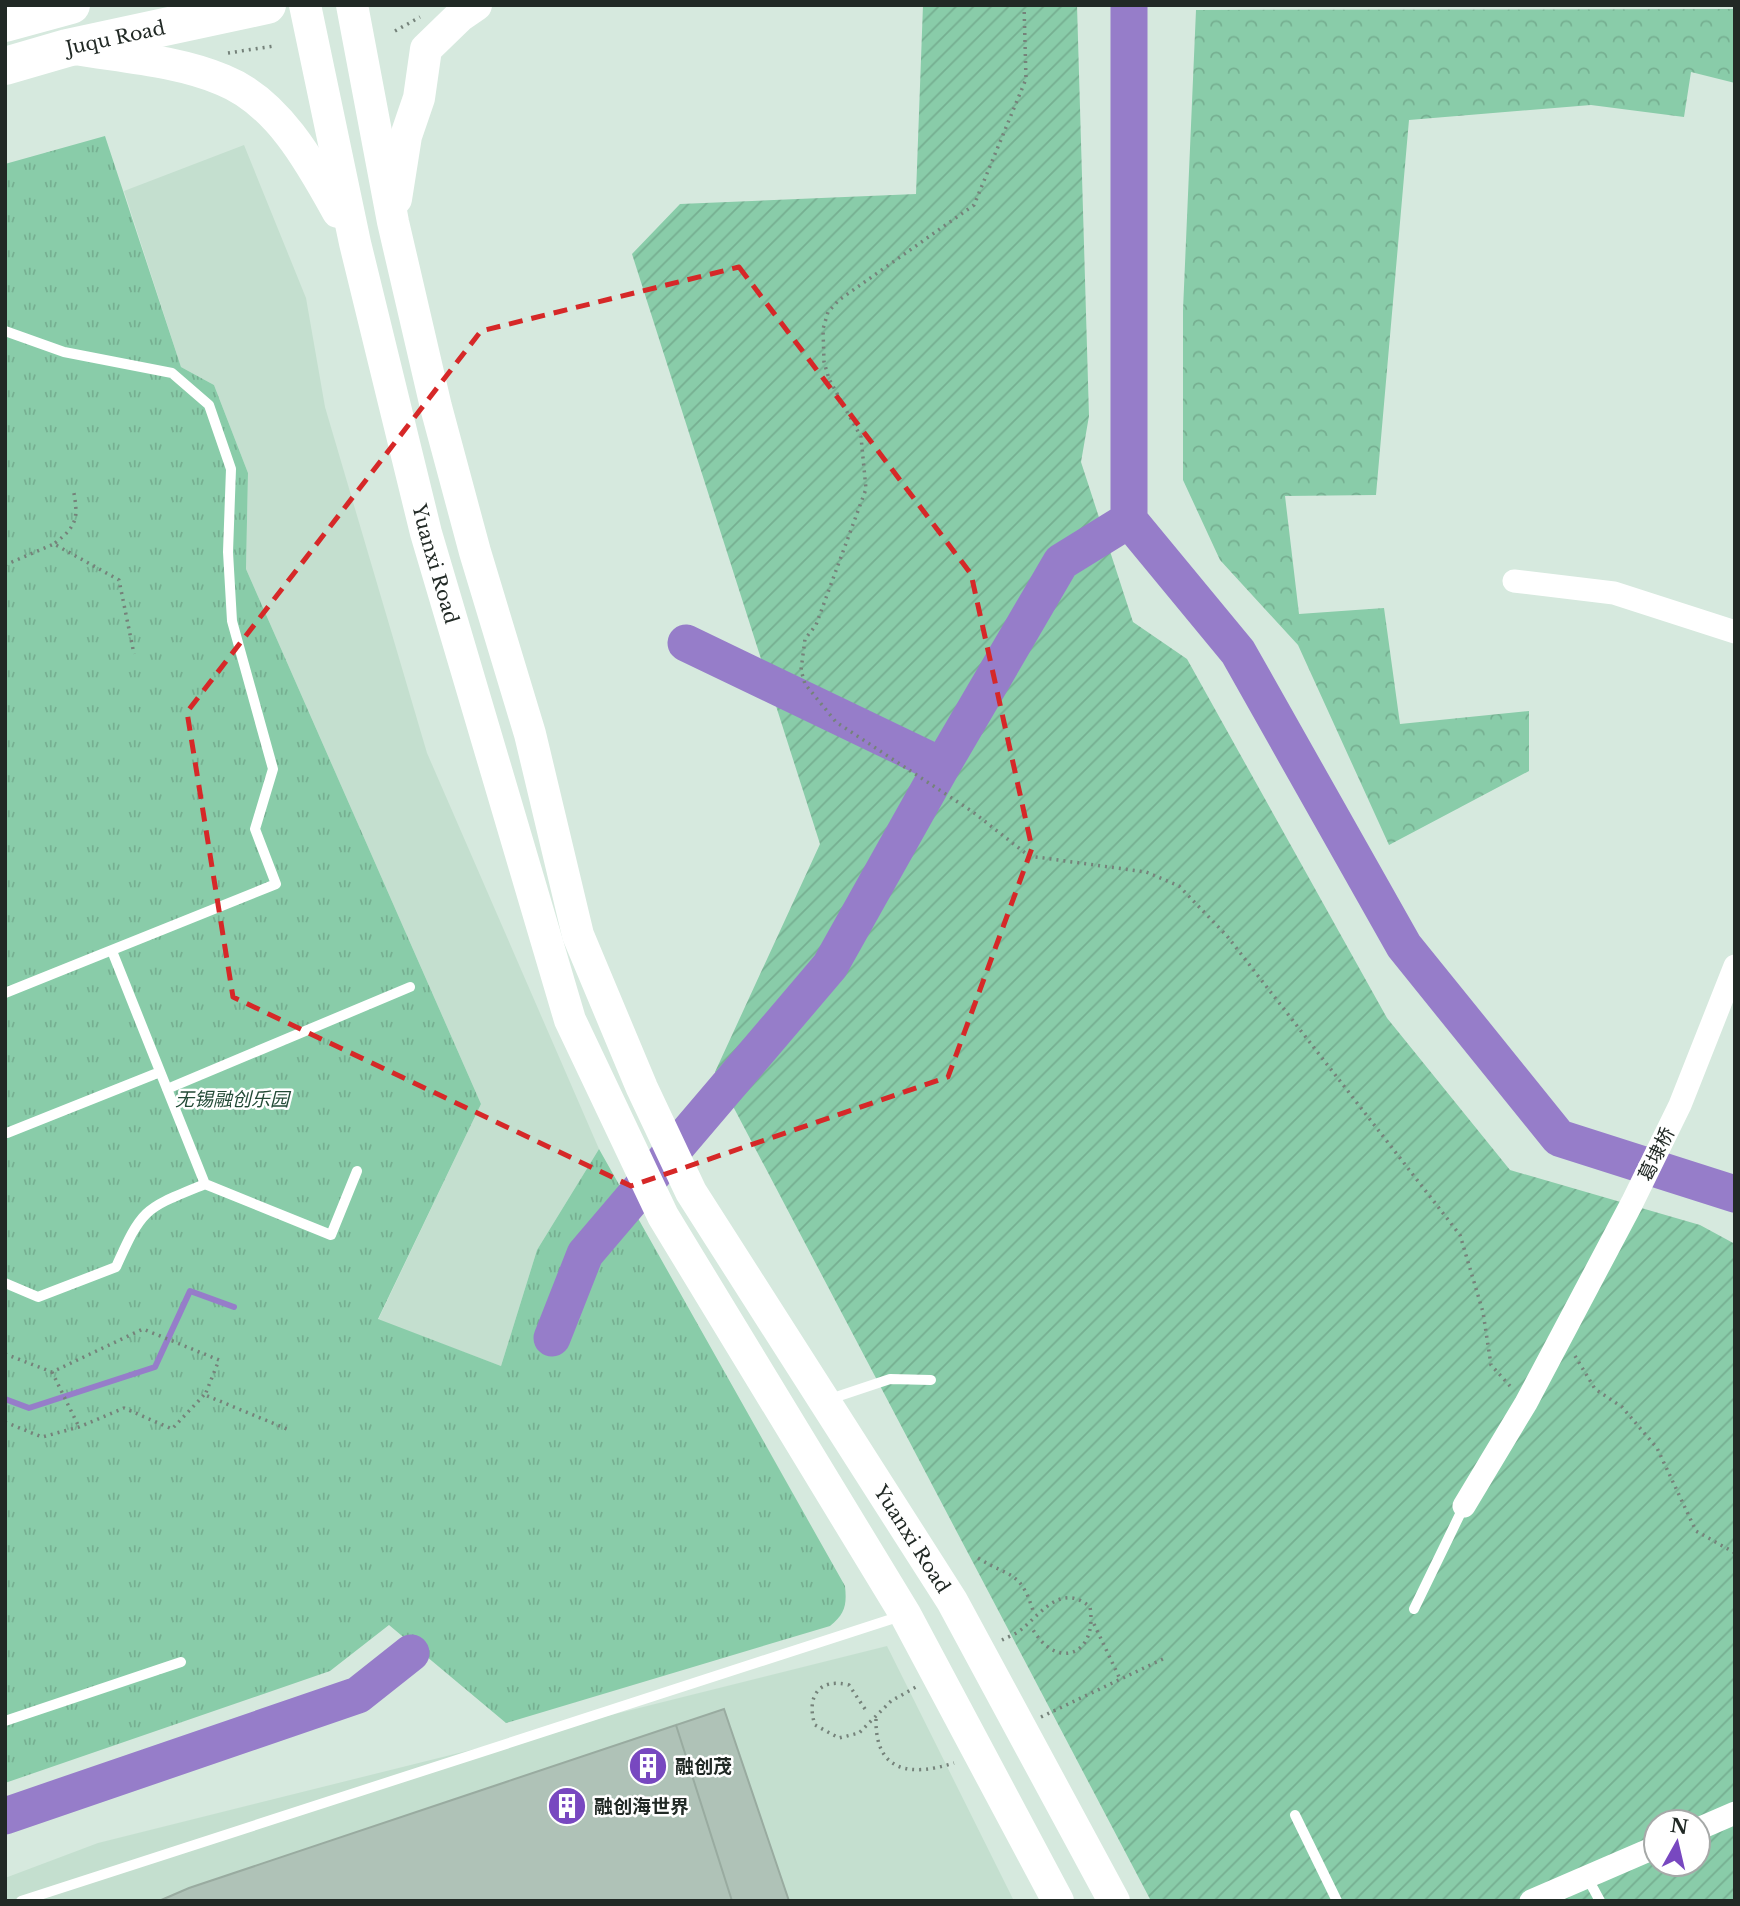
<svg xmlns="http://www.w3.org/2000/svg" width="1740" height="1906" viewBox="0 0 1740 1906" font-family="'Libre Baskerville','Noto Sans SC',serif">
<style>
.built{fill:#c4dfcf}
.forest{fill:url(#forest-crowns)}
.park{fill:url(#park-tufts)}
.garden{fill:url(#garden-furrows);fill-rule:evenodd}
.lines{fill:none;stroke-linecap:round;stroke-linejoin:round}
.stream{stroke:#967dc9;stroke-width:6}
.river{stroke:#967dc9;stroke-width:37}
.building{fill:#afc2b7;stroke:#99aba0;stroke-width:2}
.path{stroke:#75827a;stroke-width:3.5;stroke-dasharray:2 5;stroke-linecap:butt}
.lane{stroke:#fff;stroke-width:10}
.street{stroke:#fff;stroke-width:23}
.secondary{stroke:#fff;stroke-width:32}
.highway{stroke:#fff;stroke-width:38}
.marked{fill:none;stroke:#d62828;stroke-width:5;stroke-dasharray:14 9;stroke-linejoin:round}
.labels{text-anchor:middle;stroke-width:5;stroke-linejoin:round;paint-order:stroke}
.street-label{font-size:19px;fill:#212925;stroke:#fff}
.park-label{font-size:19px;font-style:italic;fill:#224a36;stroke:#fff}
.poi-label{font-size:19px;font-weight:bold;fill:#212925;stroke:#fff;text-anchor:start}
</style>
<defs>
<pattern id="forest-crowns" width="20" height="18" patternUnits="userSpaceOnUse" patternTransform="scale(1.75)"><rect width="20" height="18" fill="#89cca9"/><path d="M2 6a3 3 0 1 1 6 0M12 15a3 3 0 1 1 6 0" fill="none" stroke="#76af91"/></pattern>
<pattern id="park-tufts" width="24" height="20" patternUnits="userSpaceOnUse" patternTransform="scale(1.75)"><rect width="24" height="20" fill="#89cca9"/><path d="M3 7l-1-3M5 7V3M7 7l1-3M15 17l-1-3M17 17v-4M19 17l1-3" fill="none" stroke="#76af91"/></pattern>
<pattern id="garden-furrows" width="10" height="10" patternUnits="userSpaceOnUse" patternTransform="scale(1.75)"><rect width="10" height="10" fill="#89cca9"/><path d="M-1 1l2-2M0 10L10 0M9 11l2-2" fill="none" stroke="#76af91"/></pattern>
</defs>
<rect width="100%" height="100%" fill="#d6e9de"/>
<path class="built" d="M244,145L306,298L325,407L427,753L599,1149L537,1250L501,1366L378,1320L481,1104L246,569L248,473L214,385L181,367L124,191Z
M887,1646L1014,1901H5V1878L98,1843Z"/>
<path class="forest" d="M1735,9V83L1691,72L1684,117L1591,105L1409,120L1376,495L1285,496L1299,614L1384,608L1400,724L1529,711V771L1389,845L1298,645L1220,560L1183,480V310L1196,10Z"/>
<path class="park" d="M105,136L181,367L214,385L248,473L246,569L481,1104L378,1319L501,1366L537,1250L599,1149L845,1586C847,1605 845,1614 830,1626L506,1723L389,1625L330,1671L5,1783V164Z"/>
<path class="garden" d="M923,5H1077L1089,416L1081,462L1133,622L1187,659L1387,1018L1510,1170L1700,1225L1735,1244V1901H1151L715,1072L820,844L632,254L680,204L916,194ZM1656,1822H1698V1864H1656Z"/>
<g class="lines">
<path class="stream" d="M5,1399L29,1408L155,1367L190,1291L234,1307"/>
<path class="river" d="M1129,520V5
M686,643L942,766
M552,1338L585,1254L830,966L942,766L1061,562L1129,520L1238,652L1404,946L1559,1138L1735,1194
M5,1816L358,1695L411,1653"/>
</g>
<path class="building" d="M724,1709L789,1901H159L189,1888Z
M676,1725L732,1901H159L189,1888Z"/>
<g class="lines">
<path class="path" d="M1024,5L1026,79L974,205L839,300L828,312L823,329L824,362L829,379L861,437L866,489L816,625L805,639L801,670L805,684L836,722L973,812L1029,856L1146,872L1179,886L1227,936L1460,1235L1483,1312L1491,1365L1510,1386
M395,31L420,17
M228,53L274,46
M55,543C79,525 78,515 73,488
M5,565L54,544L119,580L134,654
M5,1354L52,1372L143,1329L219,1360L205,1395L287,1429
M1575,1356L1595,1389L1622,1407L1657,1448L1696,1531L1735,1553
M52,1372L79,1427
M5,1422L42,1437L79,1427L124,1408L172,1429L204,1395
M978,1558C1012,1579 1021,1570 1034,1614
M1094,1624L1120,1679
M1002,1640C1008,1637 1016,1634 1022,1629C1043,1611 1062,1583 1090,1607C1098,1656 1056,1671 1032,1628
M865,1709L849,1685C818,1677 806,1698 815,1725L839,1738L859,1733L891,1701L916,1687
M1041,1717L1167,1657
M876,1719C875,1772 910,1777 954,1763"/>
<path class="lane" d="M5,331L64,352L172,373L209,405L231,469L228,552L232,621L273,769L255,829L276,884L5,993
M112,951L205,1184L331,1235L357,1171
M167,1089L410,987
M7,1133L160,1072
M5,1283L38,1297L116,1267C143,1207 144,1209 205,1184
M827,1400L890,1379L931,1380
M1414,1609L1464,1506
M5,1721L181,1662
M1295,1815L1337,1901
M1587,1877L1600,1901
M21,1901L901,1616"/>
<path class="street" d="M1514,581L1614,593L1735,632
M1464,1506L1526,1403L1632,1203L1680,1105L1735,966
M1698,1829L1735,1813
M1531,1901L1656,1847"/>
<g class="secondary">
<path id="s1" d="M305,5L355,243L426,533L570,1020L663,1216L905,1614L1058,1901"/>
<path id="s2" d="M352,5L393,222L436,407L475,552L530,734L578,935L642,1088L691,1192L952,1601L1114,1901"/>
<path d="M75,49C123,57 178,61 223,80C278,102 311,163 338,212"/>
<path d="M396,199L406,136L419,98L426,49L460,16L476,5"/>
</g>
<g class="highway">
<path d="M5,23L71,5"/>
<path id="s3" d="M5,66L67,48L267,5"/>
</g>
</g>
<path class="marked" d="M739,267L971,574L1032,848L948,1077L631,1186L233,997L187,712L481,331Z"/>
<defs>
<g id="building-disc" transform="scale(2.0125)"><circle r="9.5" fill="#7848c0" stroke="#fff"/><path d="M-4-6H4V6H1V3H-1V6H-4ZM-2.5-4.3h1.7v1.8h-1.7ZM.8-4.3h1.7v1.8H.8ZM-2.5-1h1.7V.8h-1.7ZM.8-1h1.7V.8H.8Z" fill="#fff"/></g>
</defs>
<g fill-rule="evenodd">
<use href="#building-disc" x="648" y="1766"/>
<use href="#building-disc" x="567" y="1806"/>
</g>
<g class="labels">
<g class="street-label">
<text dy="7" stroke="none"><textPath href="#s3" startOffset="114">Juqu Road</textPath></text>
<text dy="7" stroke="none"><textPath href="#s1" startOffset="574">Yuanxi Road</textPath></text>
<text transform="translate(1656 1154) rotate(-64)" y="7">葛埭桥</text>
<text dy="7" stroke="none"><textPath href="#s2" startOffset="1650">Yuanxi Road</textPath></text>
</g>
<g class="park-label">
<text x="232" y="1106">无锡融创乐园</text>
</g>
<g class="poi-label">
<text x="675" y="1773">融创茂</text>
<text x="594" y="1813">融创海世界</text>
</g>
</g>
<rect width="1740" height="1906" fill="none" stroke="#212925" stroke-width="14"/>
<g transform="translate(1677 1843) rotate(8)"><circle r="33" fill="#ffffff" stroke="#a6a9a8" stroke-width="2"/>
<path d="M0-5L12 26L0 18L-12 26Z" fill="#7848c0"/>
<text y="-10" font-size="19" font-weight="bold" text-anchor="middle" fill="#212925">N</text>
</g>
</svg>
